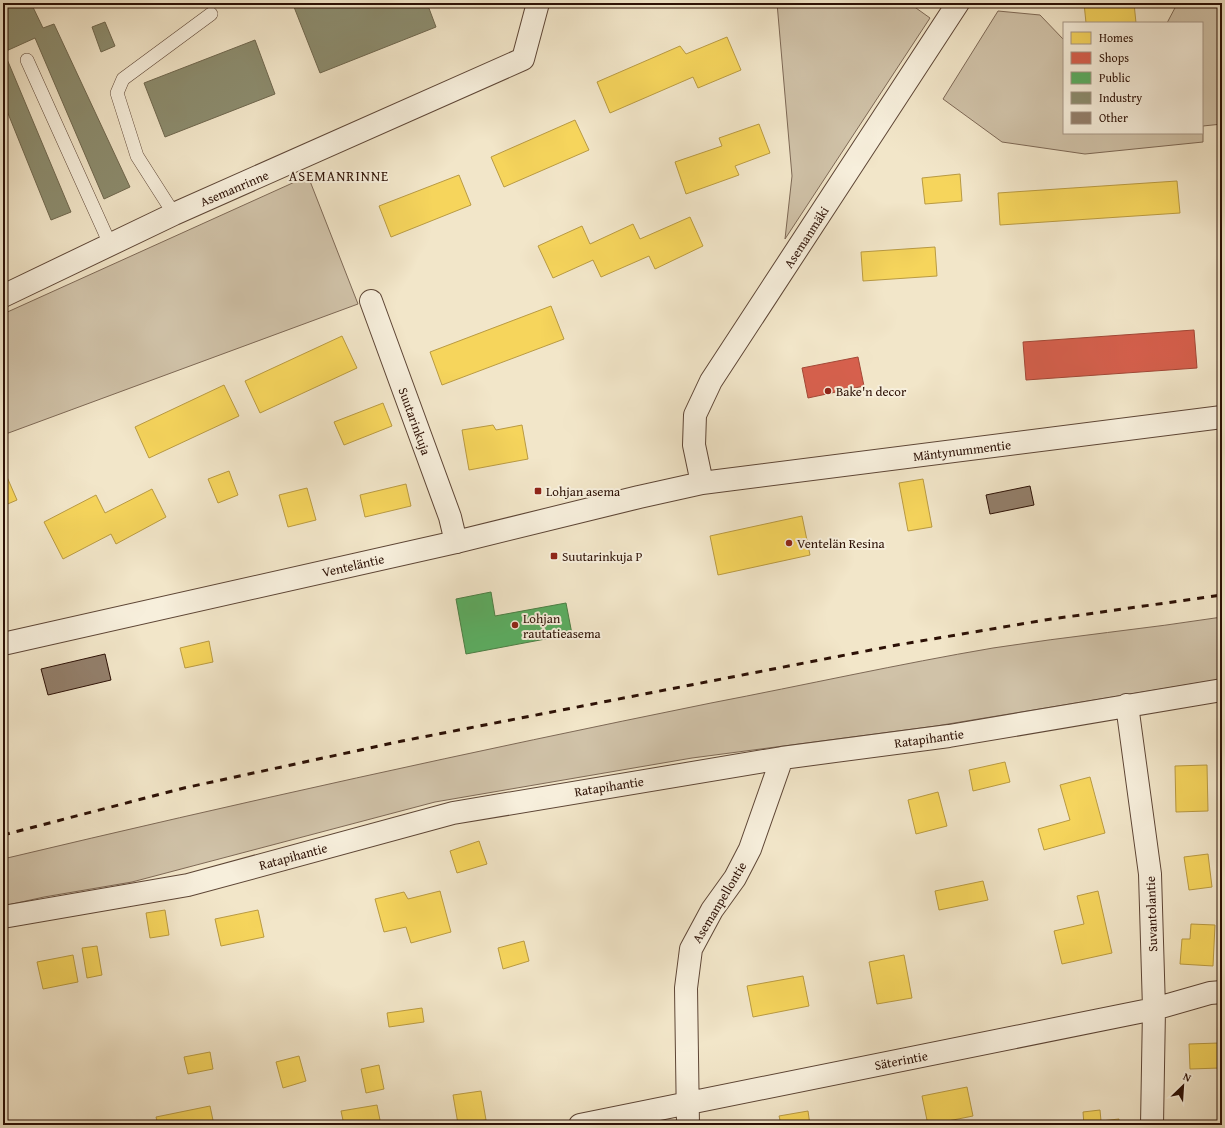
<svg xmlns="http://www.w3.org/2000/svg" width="1225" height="1128" viewBox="0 0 1225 1128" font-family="'Gentium Book Plus',serif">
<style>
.green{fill:#d0c2a8;stroke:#7e6956}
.homes{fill:#f6d55c;stroke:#b99a42}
.shops{fill:#d6604d;stroke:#a34837}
.public{fill:#5aae61;stroke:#4c7f45}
.industry{fill:#8c8c6e;stroke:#6f674e}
.building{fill:#937f6b;stroke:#2c1005}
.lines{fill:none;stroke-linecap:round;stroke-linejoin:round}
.service-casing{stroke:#5e4636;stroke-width:14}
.minor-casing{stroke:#5e4636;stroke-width:24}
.tertiary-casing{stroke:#5e4636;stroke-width:24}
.service{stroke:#f7efdc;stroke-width:13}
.minor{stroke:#f7efdc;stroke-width:22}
.tertiary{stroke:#f7efdc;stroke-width:22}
.rail{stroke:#2c1005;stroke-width:3;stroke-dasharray:7 7;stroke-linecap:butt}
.poi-dot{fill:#8f2418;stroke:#f7efdc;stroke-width:1.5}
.labels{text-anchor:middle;stroke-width:4;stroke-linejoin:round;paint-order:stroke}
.street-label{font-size:13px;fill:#2c1005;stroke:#f7efdc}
.poi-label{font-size:13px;fill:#2c1005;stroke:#f7efdc;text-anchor:start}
.neighbourhood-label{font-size:14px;letter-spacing:1px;fill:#2c1005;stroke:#f7efdc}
</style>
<rect width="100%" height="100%" fill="#f2e6c9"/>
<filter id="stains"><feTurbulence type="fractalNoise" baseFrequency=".005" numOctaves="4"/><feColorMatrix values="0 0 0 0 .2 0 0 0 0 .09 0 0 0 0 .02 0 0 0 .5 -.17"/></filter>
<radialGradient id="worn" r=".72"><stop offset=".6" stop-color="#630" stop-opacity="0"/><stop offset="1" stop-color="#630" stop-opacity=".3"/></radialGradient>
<path class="green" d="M777,3H909L930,18L785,239L792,176Z
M1176,3H1222V124L1203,126V142L1085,154L1002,142L943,99L998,11L1040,15L1064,40V133H1202V23H1167L1177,4Z
M308,176L358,304L3,435V314Z
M1222,617V679L936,726L692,758L435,802L132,882L44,897L3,906V859C238,803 474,751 711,703C805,685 899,664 993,648C1069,636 1146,629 1222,617Z"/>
<path class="homes" d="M1084,3H1134L1136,23H1086Z
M727,37L741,70L698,88L693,77L610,113L597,82L680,46L686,54Z
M575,120L589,150L504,187L491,157Z
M759,124L770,153L735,166L739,175L686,194L675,162L722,146L719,138Z
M960,174L962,201L925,204L922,178Z
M459,175L471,205L391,237L379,206Z
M1177,181L1180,213L1000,225L998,193Z
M690,217L703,246L655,269L649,256L601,277L593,260L553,278L538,246L582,226L590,244L633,224L640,239Z
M935,247L937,276L863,281L861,252Z
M551,306L564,339L442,385L430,352Z
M342,336L357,368L260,413L245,381Z
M224,385L239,416L149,458L135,427Z
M383,403L392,426L344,445L334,422Z
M493,425L496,430L522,425L528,459L469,470L462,430Z
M229,471L238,495L218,503L208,479Z
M7,477L17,500L3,506V479Z
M923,479L932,527L908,531L899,483Z
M406,484L411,506L365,517L360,495Z
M307,488L316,520L288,527L279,495Z
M152,489L166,517L116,544L111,534L63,559L44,522L96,495L105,513Z
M802,516L810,555L718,575L710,536Z
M209,641L213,662L185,668L180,648Z
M1005,762L1010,782L973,791L969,770Z
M1207,765L1208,811L1176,812L1175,766Z
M1090,777L1105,833L1044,850L1038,829L1070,820L1060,785Z
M938,792L947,826L916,834L908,800Z
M479,841L487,864L457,873L450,851Z
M1208,854L1212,887L1189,890L1184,857Z
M983,881L988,900L939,910L935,891Z
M440,891L451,932L411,943L406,927L384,932L375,899L404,892L408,899Z
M1098,891L1112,953L1062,964L1054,931L1084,924L1077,896Z
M165,910L169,935L150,938L146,913Z
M258,910L264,937L221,946L215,919Z
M1191,924L1215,925L1213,966L1180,964L1182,939H1190Z
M524,941L529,961L503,969L498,948Z
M97,946L102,975L87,978L82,948Z
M73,955L78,982L43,989L37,962Z
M904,955L912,998L877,1004L869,962Z
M803,976L809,1006L753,1017L747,986Z
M422,1008L424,1022L389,1027L387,1013Z
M1219,1043L1220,1068L1190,1069L1189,1044Z
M210,1052L213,1069L188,1074L184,1057Z
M299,1056L306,1081L283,1088L276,1062Z
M379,1065L384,1089L366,1093L361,1069Z
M967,1087L973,1116L928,1125L922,1096Z
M481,1091L486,1120L458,1124L453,1095Z
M377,1105L381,1125H344L341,1111Z
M210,1106L214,1125H158L156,1117Z
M1100,1110L1101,1121L1119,1119V1125H1084L1083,1112Z
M808,1111L810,1125H777L781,1124L779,1116Z"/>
<path class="shops" d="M1194,330L1197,368L1026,380L1023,342Z
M858,357L864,386L808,398L802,368Z"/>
<path class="public" d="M491,592L495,616L566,603L572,634L466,654L456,599Z"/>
<path class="industry" d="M3,3H31L43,28L54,24L130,187L104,199L35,38L4,52L71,212L51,220L3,101Z
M303,3H427L436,27L320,73L294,7Z
M105,22L115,46L101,52L92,27Z
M255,40L275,94L165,137L144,83Z"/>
<path class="building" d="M1030,486L1034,505L990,514L986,495Z
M105,654L111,680L48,695L41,669Z"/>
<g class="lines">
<g class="service-casing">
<path id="service" d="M27,60L110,244
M174,214L137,156L117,93L123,79L211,14"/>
</g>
<g class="minor-casing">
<path id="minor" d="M3,296L174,214L523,59L538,3
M371,301L450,517L456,542
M1127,705L1150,874L1154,1009L1152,1125
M3,917L188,885L453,813L782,758L949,736L1222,690
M580,1125L1154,1009L1210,993L1222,992
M688,1125L686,988L691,949L712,910L735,878L750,849L782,758"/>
</g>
<g class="tertiary-casing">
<path id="tertiary" d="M702,483L694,445L695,415L711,381L958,3
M3,644L456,542L639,497L702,483L1222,417"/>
</g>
<use href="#service" class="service"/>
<use href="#minor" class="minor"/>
<use href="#tertiary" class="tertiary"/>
<path class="rail" d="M3,835L184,788L402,741L897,645L1045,620L1222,595"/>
</g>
<g class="poi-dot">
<circle cx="828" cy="391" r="4"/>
<rect x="534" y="487" width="8" height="8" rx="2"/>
<circle cx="789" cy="543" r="4"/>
<rect x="550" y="552" width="8" height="8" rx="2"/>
<circle cx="515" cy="625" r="4"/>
</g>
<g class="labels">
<g class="street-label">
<text transform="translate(234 188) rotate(-23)" y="5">Asemanrinne</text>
<text transform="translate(806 237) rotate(-57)" y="5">Asemanmäki</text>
<text transform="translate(415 421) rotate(70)" y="5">Suutarinkuja</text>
<text transform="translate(962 450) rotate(-7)" y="5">Mäntynummentie</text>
<text transform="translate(353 565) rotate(-13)" y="5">Venteläntie</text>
<text transform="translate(929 738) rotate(-8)" y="5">Ratapihantie</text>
<text transform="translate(609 786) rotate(-9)" y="5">Ratapihantie</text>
<text transform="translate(293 856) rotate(-15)" y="5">Ratapihantie</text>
<text transform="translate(719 902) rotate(-59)" y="5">Asemanpellontie</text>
<text transform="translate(1151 914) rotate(-92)" y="5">Suvantolantie</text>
<text transform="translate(901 1060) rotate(-11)" y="5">Säterintie</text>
</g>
<g class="poi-label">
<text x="836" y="396">Bake'n decor</text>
<text x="546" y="496">Lohjan asema</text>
<text x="797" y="548">Ventelän Resina</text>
<text x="562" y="561">Suutarinkuja P</text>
<text x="523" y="623">Lohjan<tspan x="523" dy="15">rautatieasema</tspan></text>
</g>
<g class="neighbourhood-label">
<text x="339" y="181">ASEMANRINNE</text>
</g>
</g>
<rect width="1225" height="1128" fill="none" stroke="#f2e6c9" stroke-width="16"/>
<rect x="4" y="4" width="1217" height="1120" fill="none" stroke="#2c1005" stroke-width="2"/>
<rect x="8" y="8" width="1209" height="1112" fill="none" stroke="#2c1005"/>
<rect x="1063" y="22" width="140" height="112" fill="#f7efdc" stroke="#a69686"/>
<rect x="1071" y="32" width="20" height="12" fill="#f6d55c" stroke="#a69686"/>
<text x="1099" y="42" font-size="12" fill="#2c1005">Homes</text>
<rect x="1071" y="52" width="20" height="12" fill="#d6604d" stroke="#a69686"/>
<text x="1099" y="62" font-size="12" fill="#2c1005">Shops</text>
<rect x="1071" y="72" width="20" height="12" fill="#5aae61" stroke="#a69686"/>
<text x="1099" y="82" font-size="12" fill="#2c1005">Public</text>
<rect x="1071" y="92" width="20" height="12" fill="#8c8c6e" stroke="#a69686"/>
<text x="1099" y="102" font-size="12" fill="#2c1005">Industry</text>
<rect x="1071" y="112" width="20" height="12" fill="#937f6b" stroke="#a69686"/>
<text x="1099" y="122" font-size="12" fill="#2c1005">Other</text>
<g transform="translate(1183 1086) rotate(25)" stroke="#f7efdc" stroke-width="3" paint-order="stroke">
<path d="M0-3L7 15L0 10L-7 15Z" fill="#2c1005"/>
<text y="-6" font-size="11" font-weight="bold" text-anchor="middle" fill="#2c1005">N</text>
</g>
<rect width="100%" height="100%" filter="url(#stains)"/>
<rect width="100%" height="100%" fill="url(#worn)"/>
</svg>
